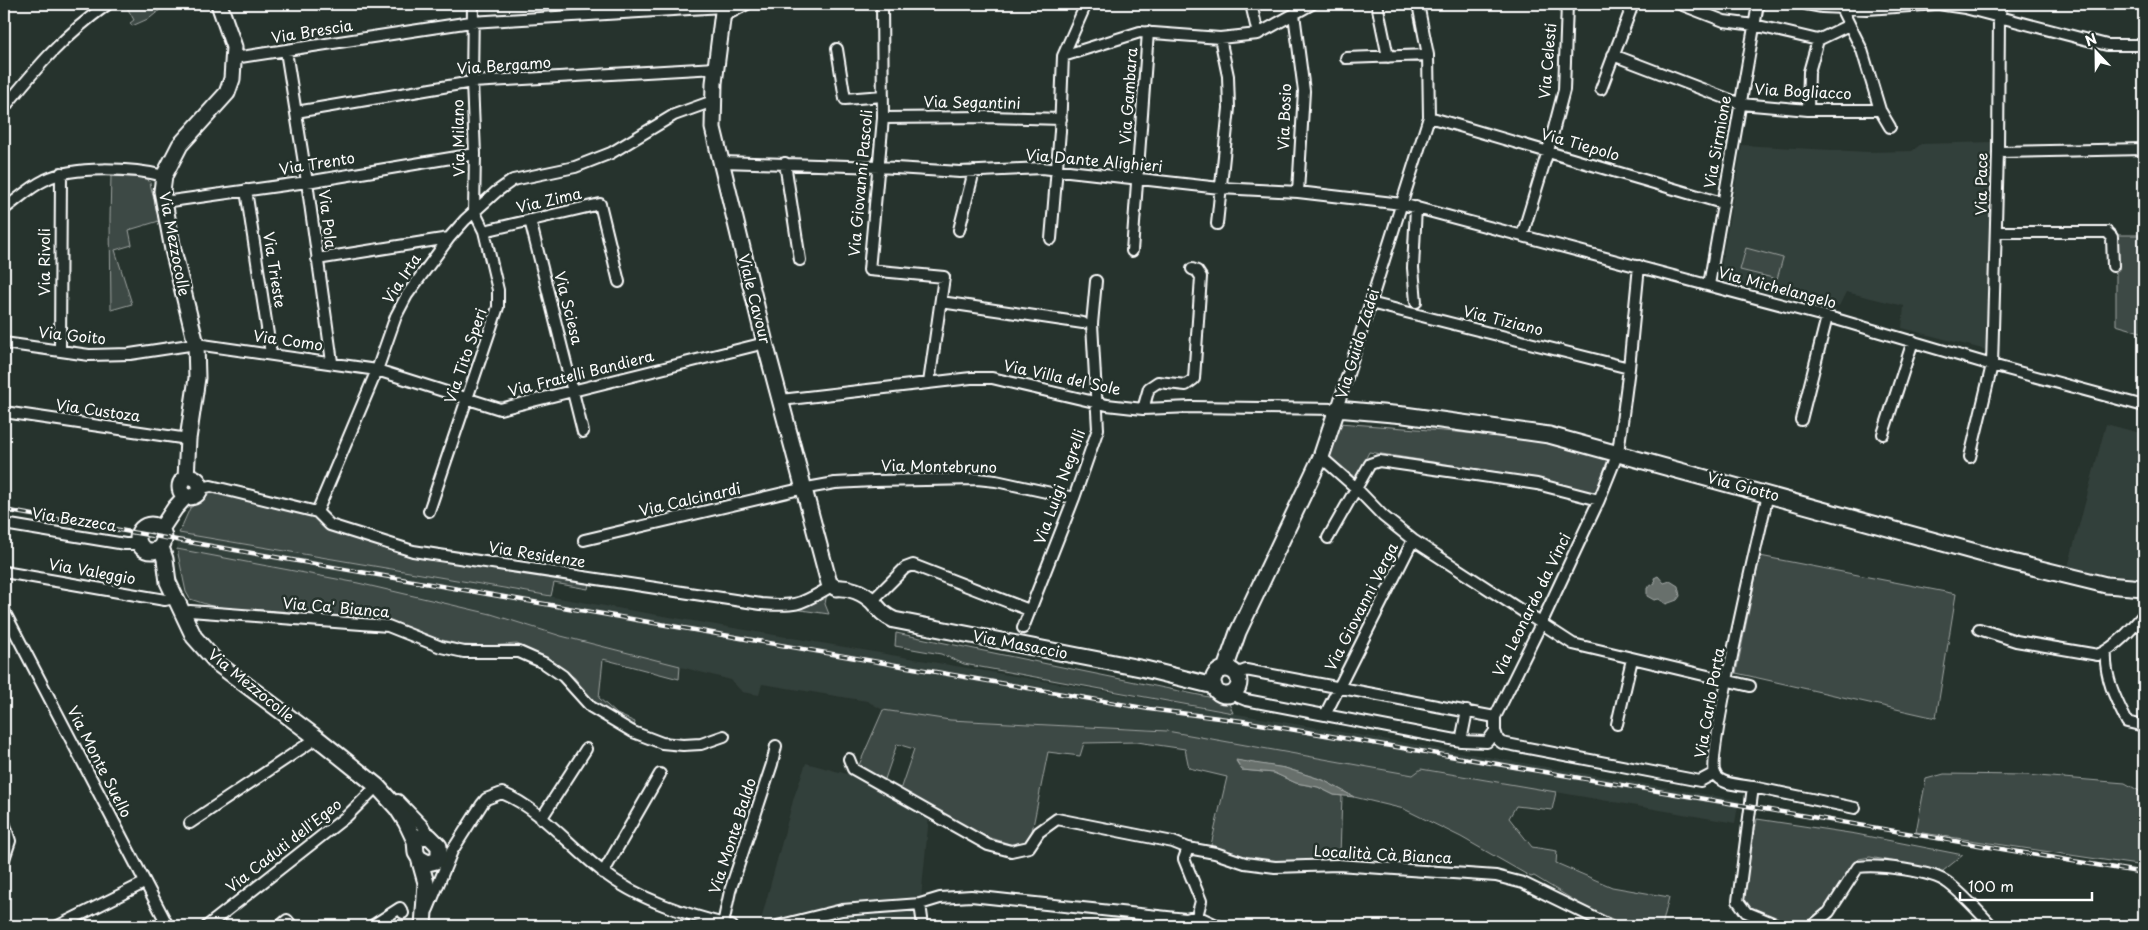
<svg xmlns="http://www.w3.org/2000/svg" width="2148" height="930" viewBox="0 0 2148 930" font-family="'Playpen Sans',sans-serif">
<style>
.built{fill:#333f3a}
.green{fill:#3e4944;stroke:#9ea4a2}
.water{fill:#67706c;stroke:#a4a9a7}
.lines{fill:none;stroke-linecap:round;stroke-linejoin:round}
.street-casing{stroke:#fff;stroke-width:14}
.secondary-casing{stroke:#fff;stroke-width:19}
.street{stroke:#26332d;stroke-width:10}
.secondary{stroke:#26332d;stroke-width:15}
.rail-casing{stroke:#fff;stroke-width:4.5}
.rail{stroke:#26332d;stroke-width:2.5;stroke-dasharray:8;stroke-linecap:butt}
.labels{text-anchor:middle;stroke-width:5;stroke-linejoin:round;paint-order:stroke}
.street-label{font-size:15px;fill:#fff;stroke:#26332d}
</style>
<rect width="100%" height="100%" fill="#26332d"/>
<filter id="ink" filterUnits="userSpaceOnUse"><feTurbulence type="fractalNoise" baseFrequency=".02" numOctaves="2"/><feDisplacementMap in="SourceGraphic" scale="10" xChannelSelector="R" yChannelSelector="G"/><feConvolveMatrix kernelMatrix="1 2 1 2 8 2 1 2 1" color-interpolation-filters="sRGB"/></filter>
<g filter="url(#ink)">
<path class="built" d="M1992,142L1986,350L1902,328L1904,306L1846,292L1839,306L1731,281L1722,274V261L1742,145L1868,152L1912,151L1921,144Z
M2106,424L2144,434V578L2111,575L2068,567Z
M179,533L1739,800L1735,823L1422,769L1413,775L1167,731L950,720L883,710L867,701L762,684L759,695L742,692L731,680L561,636L491,614L177,549Z
M806,763L858,777L929,817L921,898L855,903L781,919L761,920L794,797Z
M913,911L916,926H806L848,917Z"/>
<path class="green" d="M125,4H167L150,18L132,26L130,23L134,20Z
M111,176L147,178L150,183L159,221L129,230L132,245L115,250L132,304L111,310L110,219Z
M2116,235H2144V333L2116,325Z
M1746,248L1783,258L1777,279L1740,270Z
M1339,423L1456,432L1545,442L1608,459L1595,495L1536,478L1369,452L1356,478L1328,455Z
M214,491L315,516L412,555L589,583L588,589L554,583L551,596L179,533L190,508Z
M177,549L358,583L491,614L561,636L680,666L679,679L603,659L599,698L617,714L635,722L634,727L591,701L575,678L547,658L517,644L488,646L462,645L426,636L393,622L224,610L190,599L186,592Z
M1760,556L1956,594L1936,718L1736,673Z
M827,593L825,604L829,614L794,609Z
M896,633L1228,701L1233,713L964,664L941,654L895,646Z
M883,710L950,720L1167,731L1413,775L1421,769L1556,792L1552,810L1516,806L1509,818L1532,847L1557,851L1556,863L1612,887L1669,897L1662,926L1621,925L1580,904L1534,876L1531,877L1461,837L1404,809L1354,797L1323,780L1285,768L1236,761L1242,770L1274,773L1296,783L1318,787L1334,795L1342,796L1340,855L1334,862L1283,864L1248,860L1210,849L1227,777L1189,768L1185,749L1137,742L1084,743L1080,756L1048,752L1030,841L1013,845L985,836L900,790L914,749L897,744L884,782L859,765Z
M1944,774L2026,775L2125,783L2143,793C2147,808 2145,827 2140,842L2144,844V866L1916,832L1926,779Z
M1757,819L1856,834L1963,855L1943,871L1870,857L1859,859L1852,866C1842,880 1820,922 1805,926C1792,930 1779,921 1768,917C1756,912 1747,910 1743,896Z"/>
<path class="water" d="M1658,576L1664,583L1670,581L1678,586L1680,596L1677,600L1666,604L1659,599L1654,600L1647,596V588L1655,583L1654,578Z
M1236,760L1285,768L1323,780L1354,797L1334,795L1318,787L1296,783L1274,773L1242,770Z"/>
<g class="lines">
<g class="street-casing">
<path id="street" d="M882,4L883,118L869,270L944,277L929,383
M1251,4L1258,34
M1377,4L1388,57
M1680,4L1724,21L1754,25L1818,40
M1806,4L1822,7L1867,9L1938,4L1965,8L2107,45H2144
M1841,8L1862,50L1880,110L1890,127
M1294,14L1304,91L1298,192
M722,17L747,4
M837,49L845,99L883,96
M286,51L307,182L332,362
M1613,55L1741,104L1808,110H1880
M1063,56L1140,32L1220,38L1258,34L1312,4
M234,58L471,22L723,7
M1346,58L1428,55
M1601,89L1633,4
M4,108C37,67 64,35 108,4
M1808,110L1809,72L1818,40L1849,25
M296,112L472,82L716,68
M1429,117L1722,203
M883,118L988,117L1061,119
M1998,152L2144,149
M722,162L879,167L960,172L1042,168L1220,188L1298,192L1402,204L1839,320L1992,365L2144,406
M785,163L800,260
M246,190L271,354
M164,202L307,182L475,154
M1416,207L1413,268L1416,302
M4,209C17,200 30,187 45,180C73,165 133,168 164,176
M530,220L583,432
M1217,224L1229,108L1228,76L1220,38
M959,230L974,171
M484,231L600,204L619,282
M1996,232H2107L2112,237L2113,266
M1522,236L1548,151L1564,90L1567,4
M1051,239L1060,131L1063,56L1086,4
M1132,251L1148,32
M317,259L449,238
M1639,266L1629,368L1618,453L1599,500L1541,624L1495,717V731L1498,740L1502,743L1700,781L1715,773
M1709,285L1758,4
M941,302L1083,323
M1370,303L1629,368
M4,343L89,355L130,354L196,344L377,370L500,409L765,343
M60,350L61,173
M781,400L971,378H992L1107,405L1143,409L1191,407L1337,409L1429,117L1428,55L1418,4
M1143,409L1149,388L1158,382L1186,385L1194,379L1201,277L1197,271L1192,269
M4,412L188,439
M1801,420L1827,317
M1883,434L1913,341
M1321,457L1356,488L1383,516L1413,540L1573,644L1750,686
M1970,457L1992,365L1998,152L1999,17L2002,4
M201,488L211,486L317,512
M1768,494C1760,530 1706,756 1715,774C1720,785 1742,785 1753,787L1738,901L1746,912L1780,926
M429,511L498,307V290L484,231L474,211L475,154L472,82L473,4
M317,512L377,370L396,316L407,295L449,238L465,220L496,192L513,180L575,167L611,153L674,115L713,101
M317,512L330,525L413,551L761,604C800,607 800,604 832,586
M4,524L125,544H139
M1328,538L1370,464L1379,461L1537,484L1599,500
M584,540L796,490L835,483L874,481L977,479L996,481L1074,498
M4,572L165,600L174,598
M872,601L905,568L913,565L1029,610
M4,611L168,926
M182,614L190,611L388,626L441,647L464,652H519L544,663L563,676L591,707L633,732L662,743L683,745L701,744L724,736
M1023,628L1074,498L1098,429L1092,324L1096,281
M1979,629L2016,641L2098,655C2117,646 2131,630 2144,614
M2106,651C2104,677 2116,700 2127,722L2144,726
M1236,674L1246,670L1495,717
M1231,694L1246,700L1461,741L1487,742L1495,731
M1325,715L1413,540
M1617,724L1632,659
M1461,741L1467,711
M849,759L853,769L988,845L1011,851L1029,847L1039,832L1057,819L1173,842L1188,848
M1753,787L1855,808
M398,800L423,826L429,836
M541,819L586,749
M4,822L10,841L4,859
M190,823L317,738
M603,873L660,774
M920,904L923,926
M428,909L452,851L482,804L486,799L502,793C541,809 569,846 602,871C638,900 688,915 732,926
M1197,916L1201,901L1184,859L1188,848L1215,853L1245,863L1275,867L1338,865L1496,876L1523,883L1611,926
M723,924L730,891L772,764L776,746
M58,926L144,883
M207,926L347,816L377,786L382,789
M280,926L287,920L292,926
M372,926L400,908L403,913
M777,926L842,910L920,904L940,898L971,896L1186,919L1197,916L1219,926
M1812,926L1829,912L1858,867C1877,864 1933,871 1948,883C1964,895 1979,912 1992,926"/>
</g>
<g class="secondary-casing">
<path id="secondary" d="M724,4L714,83L713,128L765,343L829,583L836,588C849,587 863,592 873,602C880,610 883,615 894,620L1145,669L1214,686
M180 487a10 10 0 1 1 20 0a10 10 0 1 1-20 0Z
M186,478L188,439L197,378L196,344L173,250L162,191L164,176L180,145L227,93L232,79L234,47L219,4
M138 538a13 13 0 1 1 26 0a13 13 0 1 1-26 0Z
M161,529L175,508L185,497
M161,547L165,559L168,582L194,637L218,664L317,738L377,786L397,808L406,822L415,841L416,853L419,858L428,863L436,861L439,856V846L429,836L419,837L415,841
M1225,669L1238,632L1321,457L1337,409L1404,415L1549,435L2012,562L2106,585L2144,588
M1213 682a13 13 0 1 1 26 0a13 13 0 1 1-26 0Z
M419,858L426,883L423,926"/>
</g>
<use href="#street" class="street"/>
<use href="#secondary" class="secondary"/>
<g class="rail-casing">
<path id="rail" d="M4,510L1149,709L1242,721L2144,873"/>
</g>
<use href="#rail" class="rail"/>
</g>
</g>
<g class="labels">
<g class="street-label">
<text transform="translate(312 32) rotate(-9)" y="5">Via Brescia</text>
<text transform="translate(1548 61) rotate(-85)" y="5">Via Celesti</text>
<text transform="translate(504 66) rotate(-4)" y="5">Via Bergamo</text>
<text transform="translate(1803 92) rotate(3)" y="5">Via Bogliacco</text>
<text transform="translate(1129 96) rotate(-86)" y="5">Via Gambara</text>
<text transform="translate(972 103) rotate(1)" y="5">Via Segantini</text>
<text transform="translate(1285 117) rotate(-88)" y="5">Via Bosio</text>
<text transform="translate(459 138) rotate(-91)" y="5">Via Milano</text>
<text transform="translate(1718 142) rotate(-80)" y="5">Via Sirmione</text>
<text transform="translate(1580 145) rotate(16)" y="5">Via Tiepolo</text>
<text transform="translate(1094 161) rotate(5)" y="5">Via Dante Alighieri</text>
<text transform="translate(317 164) rotate(-9)" y="5">Via Trento</text>
<text transform="translate(861 183) rotate(-85)" y="5">Via Giovanni Pascoli</text>
<text transform="translate(1982 184) rotate(-89)" y="5">Via Pace</text>
<text transform="translate(549 201) rotate(-13)" y="5">Via Zima</text>
<text transform="translate(327 219) rotate(83)" y="5">Via Pola</text>
<text transform="translate(174 244) rotate(79)" y="5">Via Mezzocolle</text>
<text transform="translate(45 262) rotate(-90)" y="5">Via Rivoli</text>
<text transform="translate(274 270) rotate(81)" y="5">Via Trieste</text>
<text transform="translate(402 279) rotate(-57)" y="5">Via Irta</text>
<text transform="translate(1777 288) rotate(15)" y="5">Via Michelangelo</text>
<text transform="translate(754 299) rotate(76)" y="5">Viale Cavour</text>
<text transform="translate(568 308) rotate(76)" y="5">Via Sciesa</text>
<text transform="translate(1503 321) rotate(14)" y="5">Via Tiziano</text>
<text transform="translate(72 336) rotate(6)" y="5">Via Goito</text>
<text transform="translate(288 341) rotate(8)" y="5">Via Como</text>
<text transform="translate(1358 344) rotate(-73)" y="5">Via Guido Zadei</text>
<text transform="translate(466 356) rotate(-71)" y="5">Via Tito Speri</text>
<text transform="translate(581 374) rotate(-14)" y="5">Via Fratelli Bandiera</text>
<text transform="translate(1062 378) rotate(12)" y="5">Via Villa del Sole</text>
<text transform="translate(98 411) rotate(8)" y="5">Via Custoza</text>
<text transform="translate(939 467) rotate(1)" y="5">Via Montebruno</text>
<text transform="translate(1060 487) rotate(-70)" y="5">Via Luigi Negrelli</text>
<text transform="translate(1743 487) rotate(15)" y="5">Via Giotto</text>
<text transform="translate(690 500) rotate(-13)" y="5">Via Calcinardi</text>
<text transform="translate(74 520) rotate(9)" y="5">Via Bezzeca</text>
<text transform="translate(537 555) rotate(9)" y="5">Via Residenze</text>
<text transform="translate(92 572) rotate(10)" y="5">Via Valeggio</text>
<text transform="translate(1532 605) rotate(-64)" y="5">Via Leonardo da Vinci</text>
<text transform="translate(1362 607) rotate(-63)" y="5">Via Giovanni Verga</text>
<text transform="translate(336 608) rotate(5)" y="5">Via Ca' Bianca</text>
<text transform="translate(1020 645) rotate(11)" y="5">Via Masaccio</text>
<text transform="translate(251 686) rotate(39)" y="5">Via Mezzocolle</text>
<text transform="translate(1710 703) rotate(-80)" y="5">Via Carlo Porta</text>
<text transform="translate(99 762) rotate(63)" y="5">Via Monte Suello</text>
<text transform="translate(733 836) rotate(-72)" y="5">Via Monte Baldo</text>
<text transform="translate(284 846) rotate(-38)" y="5">Via Caduti dell'Egeo</text>
<text transform="translate(1383 855) rotate(3)" y="5">Località Cà Bianca</text>
</g>
</g>
<rect width="2148" height="930" fill="none" stroke="#26332d" stroke-width="20"/>
<rect x="10" y="10" width="2128" height="910" fill="none" stroke="#fff" stroke-width="2" filter="url(#ink)"/>
<g transform="translate(2096 52) rotate(338)" stroke="#26332d" stroke-width="4" paint-order="stroke">
<path d="M0-4L9 19L0 12L-9 19Z" fill="#ffffff"/>
<text y="-8" font-size="14" font-weight="bold" text-anchor="middle" fill="#ffffff">N</text>
</g>
<path d="M1960 892v8h132v-8" fill="none" stroke="#ffffff" stroke-width="2.5"/>
<text x="1968" y="892" font-size="15" fill="#ffffff" stroke="#26332d" stroke-width="4" paint-order="stroke">100 m</text>
</svg>
